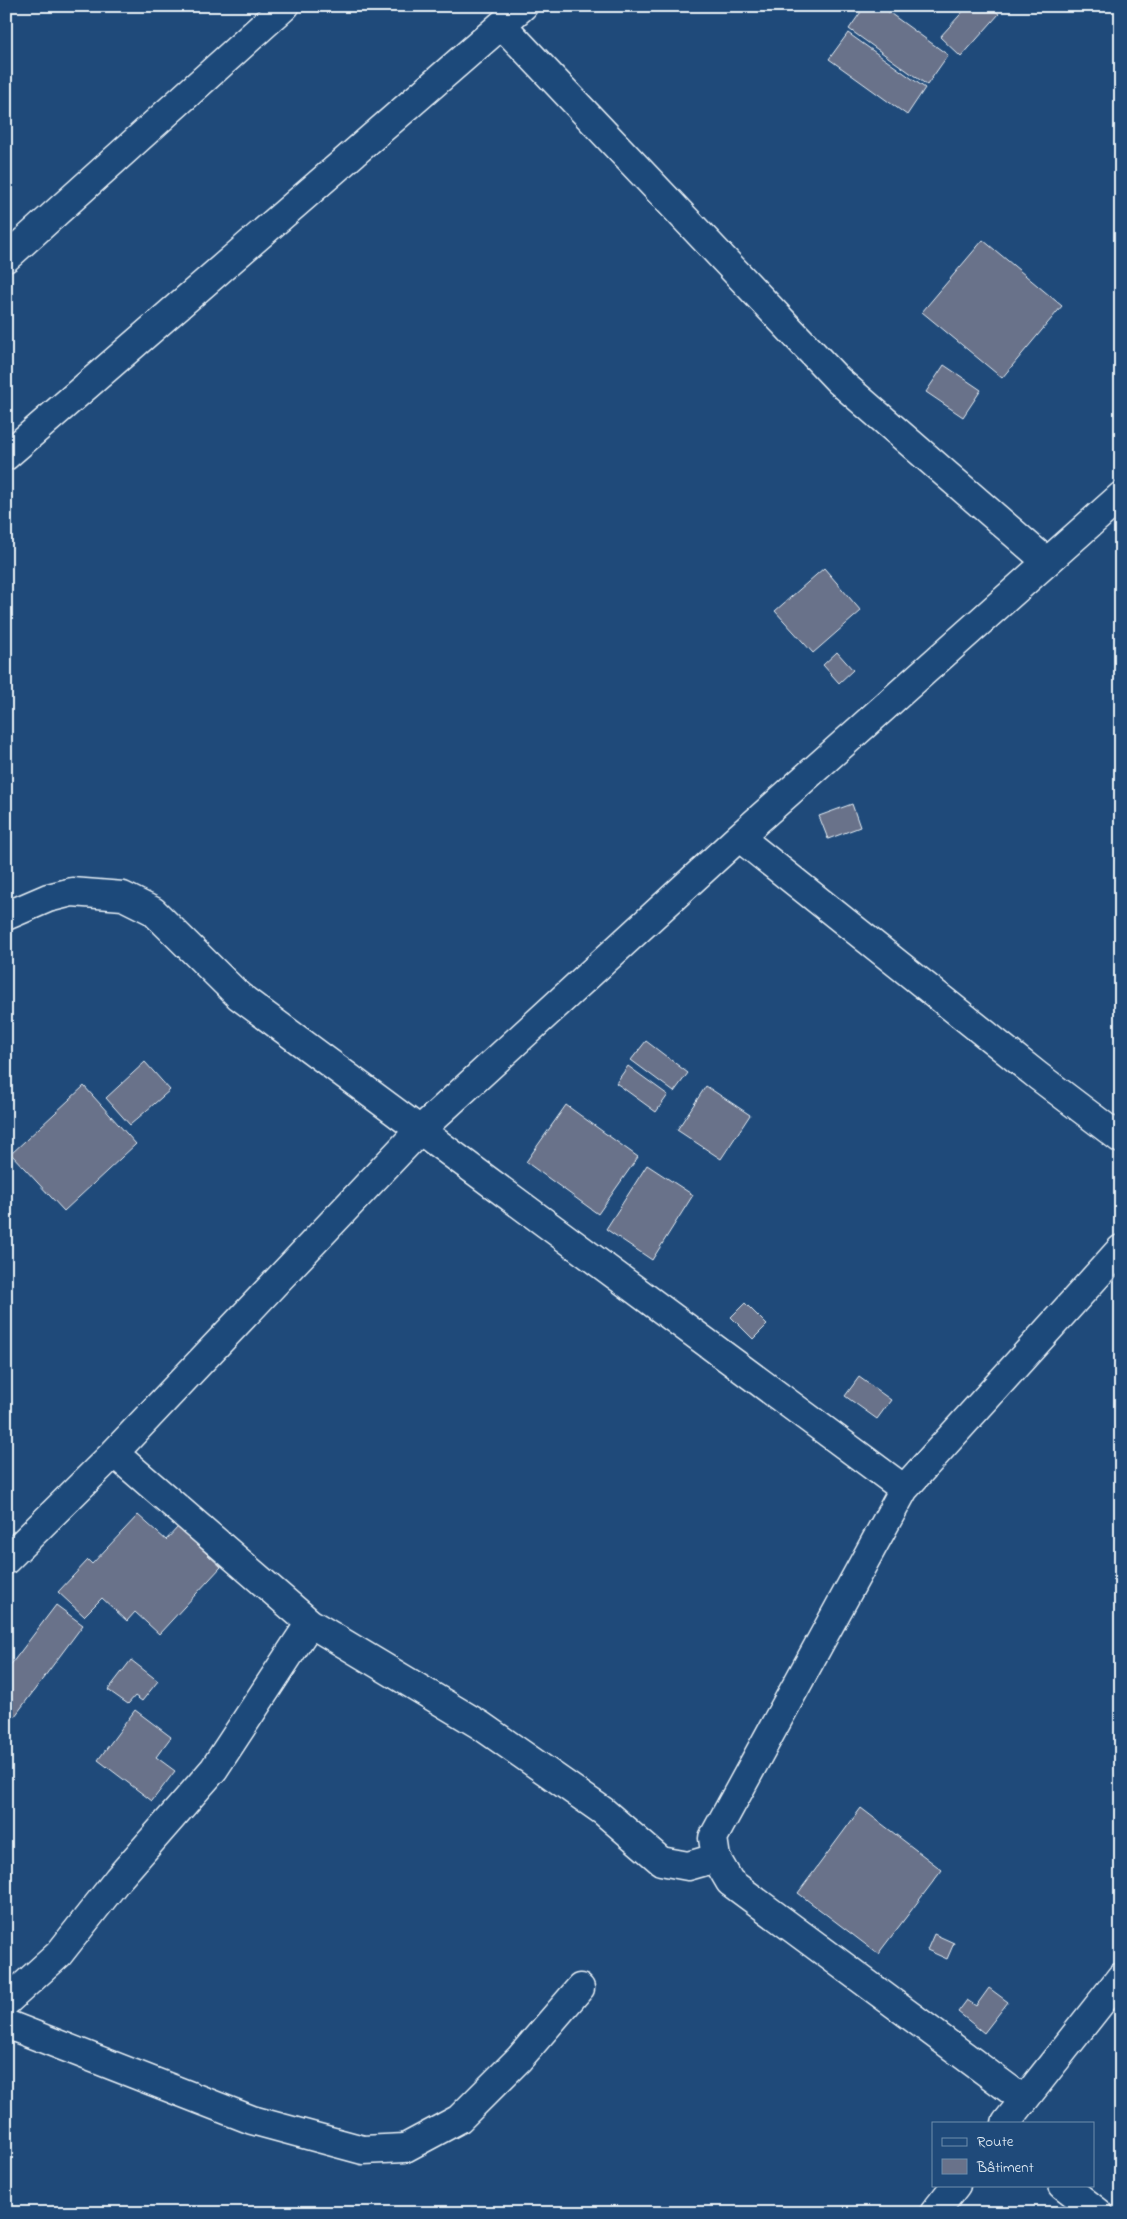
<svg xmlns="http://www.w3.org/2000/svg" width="1127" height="2219" viewBox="0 0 1127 2219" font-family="'Indie Flower',sans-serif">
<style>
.building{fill:#69728a;stroke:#e8f1f8}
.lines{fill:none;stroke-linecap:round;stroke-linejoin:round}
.minor-casing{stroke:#e8f1f8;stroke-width:31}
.trunk-casing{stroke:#e8f1f8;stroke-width:31}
.minor{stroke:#1f4a7a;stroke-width:28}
.trunk{stroke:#1f4a7a;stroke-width:28}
</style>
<rect width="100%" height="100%" fill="#1f4a7a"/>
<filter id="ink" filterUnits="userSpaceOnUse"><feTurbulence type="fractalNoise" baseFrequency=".02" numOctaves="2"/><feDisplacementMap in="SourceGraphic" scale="10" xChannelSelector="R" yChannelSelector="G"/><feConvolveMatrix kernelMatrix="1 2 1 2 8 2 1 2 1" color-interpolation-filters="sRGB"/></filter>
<g filter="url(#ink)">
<path class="building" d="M865,6H880L948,55L927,85L849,29Z
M968,6H990L999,14L961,57L940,37Z
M848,33L925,88L907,115L829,59Z
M983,240L1062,306L1002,378L922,312Z
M944,365L981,390L963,417L926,392Z
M824,568L861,611L813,653L775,611Z
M837,652L853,670L839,683L823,665Z
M852,804L860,827L828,839L819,816Z
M646,1041L688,1073L674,1092L631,1060Z
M145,1062L170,1090L130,1125L106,1098Z
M628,1066L668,1095L656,1112L616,1083Z
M84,1086L136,1144L64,1211L11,1154Z
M706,1086L750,1115L721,1159L677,1130Z
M566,1105L638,1157L598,1214L526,1162Z
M647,1165L693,1195L652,1260L606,1229Z
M745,1303L767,1325L753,1339L731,1317Z
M859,1377L891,1400L877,1419L845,1396Z
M138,1515L166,1540L178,1527L221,1567L159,1634L135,1612L127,1621L102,1598L84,1616L58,1592L88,1560L92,1564Z
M56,1605L83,1625L9,1724L6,1722V1671Z
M131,1660L158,1681L142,1701L135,1696L128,1704L108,1690Z
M135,1710L171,1737L156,1757L175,1771L152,1801L98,1760Z
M861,1808L942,1870L878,1954L798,1893Z
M934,1934L954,1943L947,1959L927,1950Z
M989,1988L1008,2002L984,2033L958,2012L967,2000L976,2006Z"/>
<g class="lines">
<g class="minor-casing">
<path id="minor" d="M502,25L838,380L1047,562
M739,837L1038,1076L1121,1139
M6,916L48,898L72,892L123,896L153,911L239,996L904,1489
M114,1453L310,1623L480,1725L603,1811L661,1861L688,1866L716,1858
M6,1560L114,1453L419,1131L739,837L1121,496
M6,2002L59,1954L118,1879L214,1769L310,1623
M6,2024L252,2120L363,2150L405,2148L459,2119L519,2059L580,1988
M1024,2100L730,1882L716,1858L713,1838L904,1489L1121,1249
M1006,2123L1121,1977
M1063,2185L1099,2213
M934,2213L956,2185"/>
</g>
<g class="trunk-casing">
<path id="trunk" d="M6,258L285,6
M6,456L523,6"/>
</g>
<use href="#minor" class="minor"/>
<use href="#trunk" class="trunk"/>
</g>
</g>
<rect width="1127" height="2219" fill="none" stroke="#1f4a7a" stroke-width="25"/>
<rect x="12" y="12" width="1102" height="2194" fill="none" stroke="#e8f1f8" stroke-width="2" filter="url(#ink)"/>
<rect x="932" y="2122" width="162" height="65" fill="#1f4a7a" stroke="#6f8dac"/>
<rect x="942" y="2138" width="25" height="8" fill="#1f4a7a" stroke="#6f8dac"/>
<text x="977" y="2146" font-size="15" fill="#e8f1f8">Route</text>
<rect x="942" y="2159" width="25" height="15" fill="#69728a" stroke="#6f8dac"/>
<text x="977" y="2172" font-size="15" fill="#e8f1f8">Bâtiment</text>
</svg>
